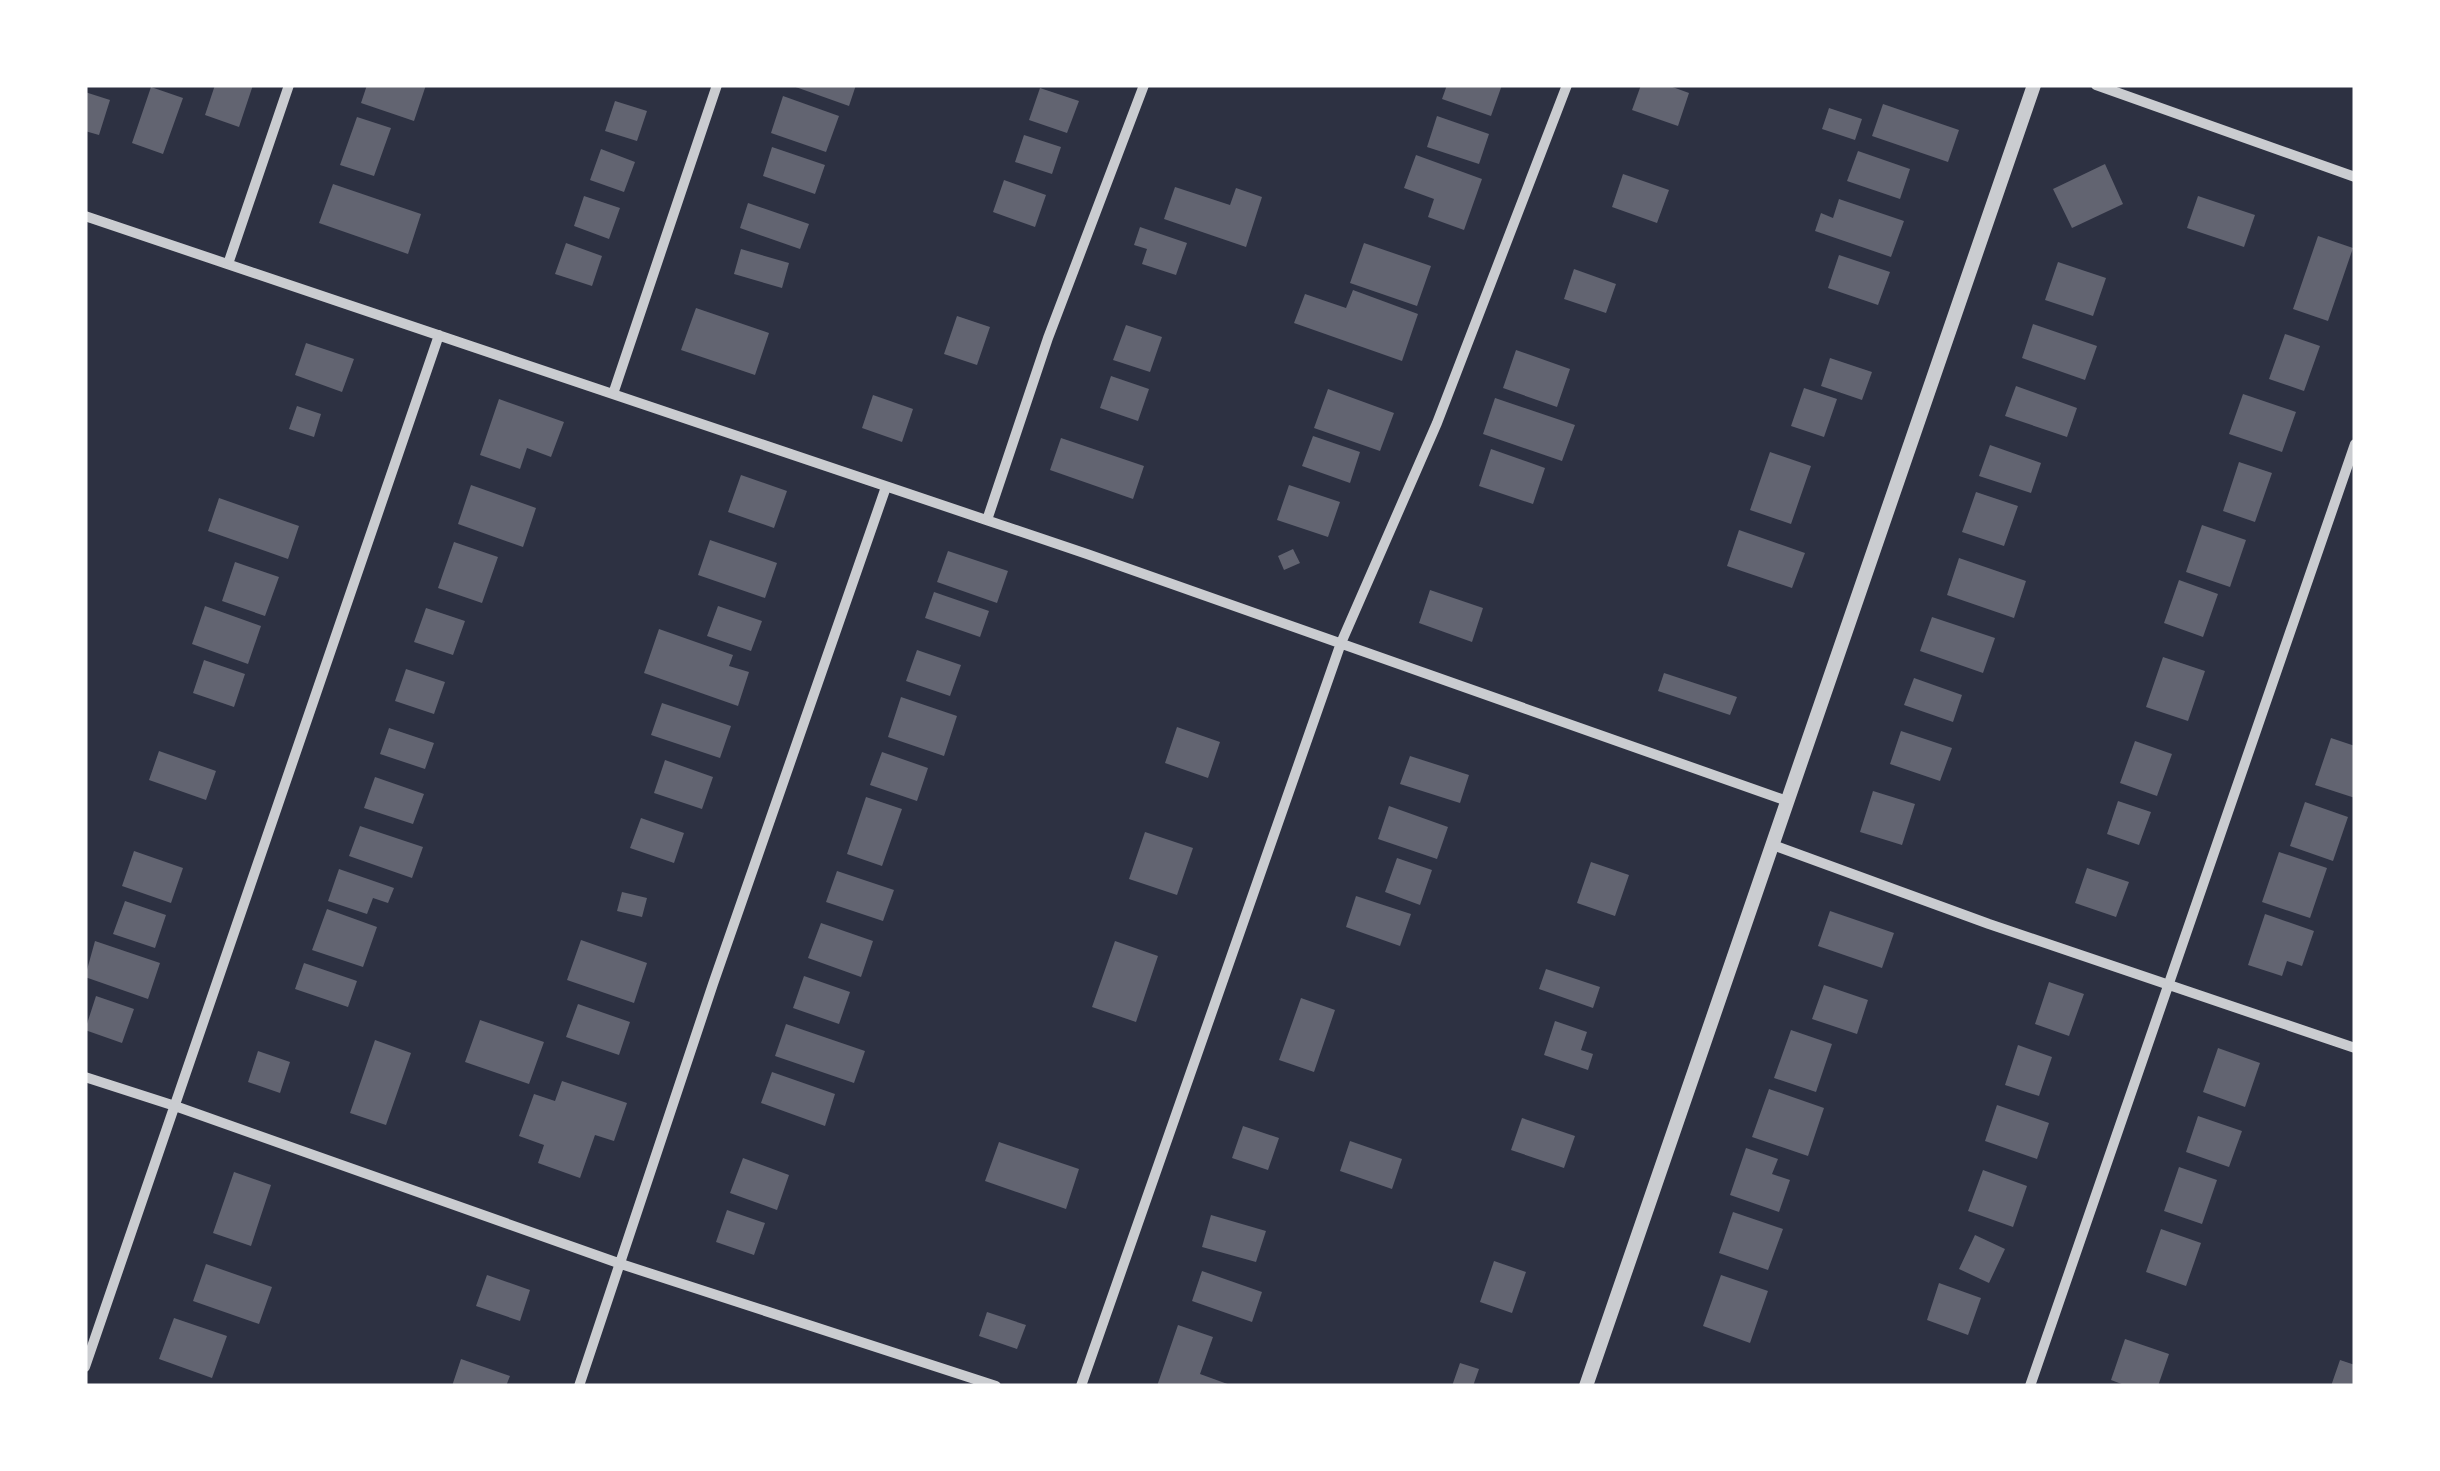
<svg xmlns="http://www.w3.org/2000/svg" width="2440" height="1471" viewBox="0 0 2440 1471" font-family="Signika,sans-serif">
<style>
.building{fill:#626471}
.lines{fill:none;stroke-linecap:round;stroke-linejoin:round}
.minor{stroke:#caccd0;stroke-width:10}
.tertiary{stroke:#caccd0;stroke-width:14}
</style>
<rect width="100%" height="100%" fill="#2d3142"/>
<path class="building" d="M215,85H253L239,127L205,115Z
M367,85H426L414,121L361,103Z
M790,85H856L849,106Z
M1447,85H1502L1491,116L1442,99Z
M1641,85H1667L1689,93L1678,126L1632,110Z
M151,87L183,98L163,154L132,143Z
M1040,88L1079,101L1067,133L1029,120Z
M85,92L110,100L99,135L85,131Z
M783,96L839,116L826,152L771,133Z
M615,101L647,111L637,141L605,131Z
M1883,104L1959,130L1948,162L1872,136Z
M1829,108L1862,119L1855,140L1822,129Z
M1437,116L1489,134L1479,164L1427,147Z
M357,117L391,128L374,176L340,165Z
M1024,135L1061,147L1052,174L1015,162Z
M772,147L825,165L815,194L763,176Z
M601,149L635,162L624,192L590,180Z
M1858,151L1910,169L1900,199L1847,181Z
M1416,155L1482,179L1464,230L1428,217L1434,199L1404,188Z
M2105,164L2123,204L2072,228L2053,189Z
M1623,174L1669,190L1657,223L1612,207Z
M1004,180L1046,195L1035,227L993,212Z
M333,184L421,214L408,254L319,223Z
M1175,187L1230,205L1236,188L1262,197L1246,247L1164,219Z
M584,196L620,208L609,239L574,226Z
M2198,196L2255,215L2244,247L2187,228Z
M1839,199L1904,221L1891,257L1815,231L1821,213L1833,218Z
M748,203L809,224L800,249L740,228Z
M1140,227L1187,243L1176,275L1142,264L1147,249L1134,245Z
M2318,236L2353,248L2328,321L2293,309Z
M566,243L602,256L592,286L555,274Z
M1364,243L1431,266L1417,306L1350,283Z
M741,249L789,263L782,288L734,274Z
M1839,255L1890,272L1878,305L1828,288Z
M2058,262L2106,278L2093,316L2045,300Z
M1574,269L1616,284L1606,313L1564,299Z
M1353,290L1418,314L1402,361L1294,323L1305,294L1346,308Z
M696,308L769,333L755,375L681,350Z
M957,316L990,327L977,365L944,354Z
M2033,324L2097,346L2085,380L2022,358Z
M1126,325L1162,337L1150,372L1113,360Z
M2285,334L2320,346L2304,391L2269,379Z
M306,343L354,359L342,392L295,375Z
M1516,350L1570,369L1557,407L1503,388Z
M1830,358L1872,372L1862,400L1821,386Z
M1111,376L1149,389L1138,421L1100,408Z
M2016,386L2077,408L2067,437L2005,416Z
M1804,388L1837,399L1824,437L1791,426Z
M1328,389L1394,413L1380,451L1314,428Z
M2243,394L2296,412L2282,452L2229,434Z
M873,395L913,409L902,442L862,428Z
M1495,398L1575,425L1562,461L1483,434Z
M499,399L564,422L551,457L527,448L520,469L480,455Z
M297,406L321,414L314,437L289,429Z
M1313,436L1360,452L1350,483L1302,466Z
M1061,438L1144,466L1133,499L1050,470Z
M1990,445L2041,463L2031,493L1979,476Z
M1491,449L1545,468L1533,504L1479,486Z
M1770,452L1811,466L1791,524L1750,510Z
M2239,462L2272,473L2255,522L2223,511Z
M741,475L787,491L774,528L728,512Z
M471,485L536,508L523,547L458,524Z
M1289,485L1340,502L1328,537L1277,520Z
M1976,492L2018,506L2004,546L1962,532Z
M219,498L299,526L288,559L208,531Z
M2202,525L2246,540L2230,587L2186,572Z
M1739,530L1805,553L1792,588L1727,566Z
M710,540L777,563L765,598L698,575Z
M454,542L498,557L482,603L438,588Z
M1293,549L1300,563L1284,570L1278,556Z
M948,551L1008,571L997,603L937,582Z
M1959,558L2026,581L2014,618L1947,595Z
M235,562L279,577L265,616L222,601Z
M2179,580L2218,594L2203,637L2164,623Z
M1430,590L1483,608L1472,642L1419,623Z
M934,592L989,611L980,637L925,618Z
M205,606L261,626L248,664L192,644Z
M718,606L762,621L751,651L707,636Z
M426,608L465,621L453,655L414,642Z
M1932,617L1995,638L1983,673L1920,651Z
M659,629L733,655L729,666L749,672L738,706L644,673Z
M917,650L961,665L950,696L906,681Z
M2163,657L2205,671L2188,721L2146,707Z
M204,660L245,674L234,707L193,693Z
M406,669L445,682L434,714L395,701Z
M1664,673L1737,697L1730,715L1658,691Z
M1914,678L1962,695L1953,722L1904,705Z
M901,697L957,716L944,756L888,737Z
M662,703L731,726L720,758L651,735Z
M1177,727L1220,742L1208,778L1165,763Z
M389,728L434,743L425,769L380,754Z
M1901,731L1952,748L1940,781L1890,764Z
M2331,738L2355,746V798L2315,785Z
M2135,741L2172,754L2157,796L2120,783Z
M159,751L216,771L206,800L149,780Z
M882,752L928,768L917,801L870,785Z
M1410,756L1469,775L1460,803L1400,784Z
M665,760L713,777L702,809L654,793Z
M375,777L424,794L413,824L364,808Z
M1873,791L1915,804L1902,845L1860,832Z
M866,797L902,809L882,866L847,854Z
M2118,801L2151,812L2139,845L2107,834Z
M2305,802L2348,817L2333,861L2290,846Z
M1389,806L1448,827L1437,859L1378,839Z
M641,818L684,833L674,863L630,848Z
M360,826L423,847L412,878L349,856Z
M1145,832L1193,848L1177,895L1129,879Z
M134,851L183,868L171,903L122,886Z
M2279,852L2327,868L2310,918L2262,902Z
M1397,858L1432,870L1420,905L1385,892Z
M1591,862L1629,875L1615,916L1577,903Z
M2087,868L2129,882L2116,917L2075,903Z
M339,869L394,888L388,903L373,898L367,914L328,901Z
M837,871L894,890L883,921L826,902Z
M622,892L647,898L642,917L617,911Z
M1356,896L1411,914L1400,946L1346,927Z
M125,901L166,915L155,948L113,934Z
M327,909L377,927L363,967L312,950Z
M1830,911L1894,933L1882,968L1818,946Z
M2265,914L2314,931L2302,966L2287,961L2282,976L2248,965Z
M821,923L873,941L861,977L808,958Z
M581,940L647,963L634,1003L567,980Z
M95,941L160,963L148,999L85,977Z
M1115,941L1158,956L1136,1022L1092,1007Z
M304,963L357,981L348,1007L295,989Z
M1546,969L1600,987L1593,1008L1539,989Z
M804,976L850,992L839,1024L793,1008Z
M2049,982L2084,994L2069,1036L2035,1024Z
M1824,985L1868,1000L1857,1034L1812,1019Z
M96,996L134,1009L122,1043L85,1030Z
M1301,998L1335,1010L1314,1072L1279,1060Z
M578,1004L630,1022L619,1055L566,1037Z
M480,1020L544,1042L529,1084L465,1062Z
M1555,1021L1587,1032L1581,1050L1593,1054L1588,1070L1544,1055Z
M786,1024L865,1051L854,1083L775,1056Z
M1791,1030L1832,1044L1816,1092L1774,1078Z
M375,1040L411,1053L386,1125L350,1113Z
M2018,1045L2052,1057L2039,1096L2005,1085Z
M2218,1048L2260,1063L2245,1107L2203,1092Z
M258,1051L290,1062L280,1093L248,1082Z
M772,1072L835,1094L825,1126L761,1103Z
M562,1081L627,1103L614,1141L595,1135L580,1178L538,1163L544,1145L519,1136L534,1094L555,1101Z
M1769,1089L1824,1108L1808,1156L1752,1137Z
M1997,1105L2049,1123L2037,1159L1985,1141Z
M2198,1116L2242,1131L2229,1167L2186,1152Z
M1522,1118L1575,1136L1564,1168L1511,1150Z
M1243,1126L1279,1138L1268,1170L1232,1158Z
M1350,1141L1402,1159L1392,1189L1340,1171Z
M999,1142L1079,1169L1066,1209L985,1181Z
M1746,1148L1778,1159L1772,1174L1790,1180L1779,1212L1730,1195Z
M743,1158L789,1175L777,1210L730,1193Z
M2179,1167L2217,1180L2202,1224L2164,1211Z
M1983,1170L2027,1186L2013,1227L1968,1211Z
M234,1172L271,1185L251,1246L213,1233Z
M727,1210L765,1223L754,1255L716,1242Z
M1733,1212L1783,1229L1768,1270L1719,1253Z
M1211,1215L1266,1231L1256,1262L1202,1247Z
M2161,1229L2201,1243L2186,1286L2146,1272Z
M1975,1235L2005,1249L1989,1283L1959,1269Z
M1494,1261L1526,1272L1512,1313L1480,1302Z
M206,1264L272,1287L259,1324L193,1301Z
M1202,1271L1262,1292L1252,1322L1192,1301Z
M487,1275L530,1290L520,1321L476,1306Z
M1721,1275L1768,1291L1750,1343L1703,1326Z
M1939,1283L1981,1298L1968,1335L1927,1320Z
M987,1312L1026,1325L1017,1349L979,1336Z
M174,1318L227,1336L212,1378L159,1359Z
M1178,1325L1213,1337L1200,1374L1233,1386H1157Z
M2125,1339L2169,1354L2158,1386H2127L2111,1380Z
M461,1359L510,1376L506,1386H452Z
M2340,1360L2355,1365V1386H2331Z
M1460,1363L1479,1369L1473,1386H1452Z"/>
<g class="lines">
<path class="minor" d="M2096,85L2355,177
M85,216L1087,554L1787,801
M228,264L289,85
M613,394L717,85
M987,520L1048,338L1144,85
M1773,845L1989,924L2355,1048
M85,1077L175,1106L621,1264L996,1386
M85,1367L439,335
M579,1386L713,984L886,487
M1081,1386L1341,643L1437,423L1567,85
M2030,1386L2355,444"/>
<path class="tertiary" d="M1586,1386L2034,85"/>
</g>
<rect width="2440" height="1471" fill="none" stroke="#ffffff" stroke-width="175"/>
</svg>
